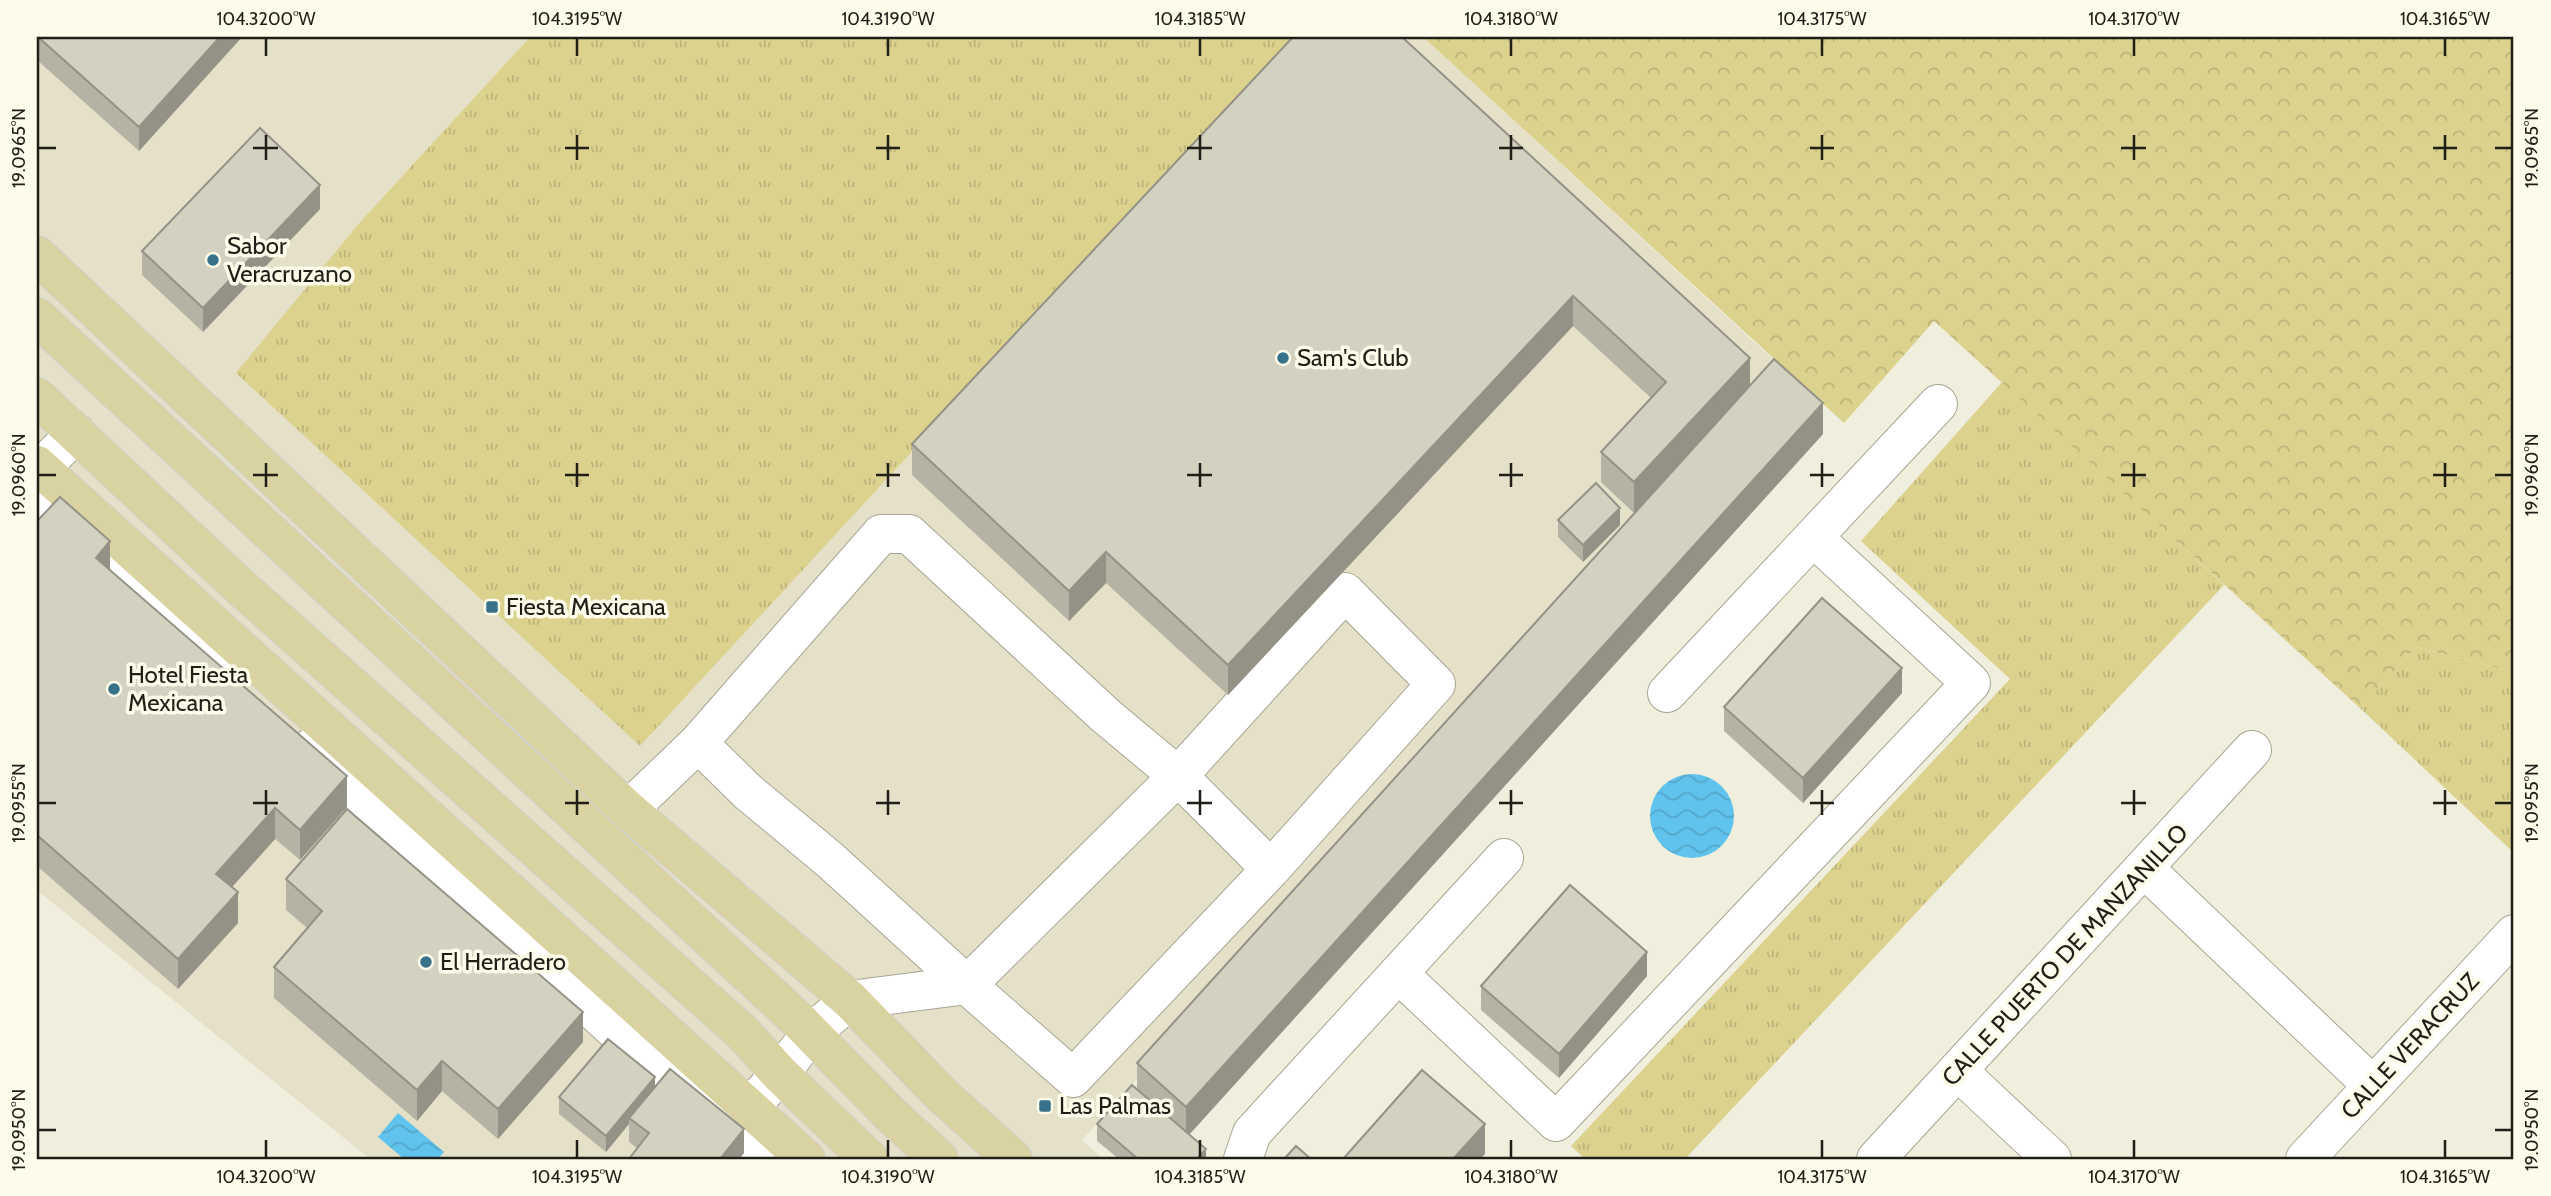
<svg xmlns="http://www.w3.org/2000/svg" width="2551" height="1196" viewBox="0 0 2551 1196" font-family="Cabin,sans-serif">
<style>
.built{fill:#e5e1c8}
.grass{fill:url(#grass-tufts)}
.park{fill:url(#park-crowns)}
.water{fill:url(#water-waves)}
.lines{fill:none;stroke-linecap:round;stroke-linejoin:round}
.minor-casing{stroke:#a7a593;stroke-width:40}
.major-casing{stroke:#d2d2d1;stroke-width:40}
.minor{stroke:#fff;stroke-width:38}
.major{stroke:#d9d2a1;stroke-width:38}
.wall{fill:#b5b4a4}
.shaded-wall{fill:#949286}
.building{fill:#d3d1bf;stroke:#949286;stroke-width:2}
.ticks{fill:none;stroke:#1f1f18;stroke-width:2.5}
.poi-dot{fill:#38718a;stroke:#fdfbe9;stroke-width:2.5}
.labels{text-anchor:middle;stroke-width:7;stroke-linejoin:round;paint-order:stroke}
.poi-label{font-size:24px;fill:#1f1f18;stroke:#fdfbe9;text-anchor:start}
.street-label{font-size:24px;fill:#1f1f18;stroke:#fdfbe9}
.neatline{fill:none;stroke:#1f1f18;stroke-width:2.5}
.ticks-label{font-size:18px;text-anchor:middle;fill:#1f1f18}
</style>
<defs>
<pattern id="grass-tufts" width="24" height="20" patternUnits="userSpaceOnUse" patternTransform="scale(1.75)"><rect width="24" height="20" fill="#dbd28e"/><path d="M3 7l-1-3M5 7V3M7 7l1-3M15 17l-1-3M17 17v-4M19 17l1-3" fill="none" stroke="#bcb47a"/></pattern>
<pattern id="park-crowns" width="20" height="18" patternUnits="userSpaceOnUse" patternTransform="scale(1.75)"><rect width="20" height="18" fill="#dbd28e"/><path d="M2 6a3 3 0 1 1 6 0M12 15a3 3 0 1 1 6 0" fill="none" stroke="#bcb47a"/></pattern>
<pattern id="water-waves" width="16" height="10" patternUnits="userSpaceOnUse" patternTransform="scale(1.75)"><rect width="16" height="10" fill="#60c3ee"/><path d="M0 5q4-4 8 0t8 0" fill="none" stroke="#53a7cb"/></pattern>
</defs>
<rect width="100%" height="100%" fill="#f0eedc"/>
<path class="built" d="M37,37H530L361,221L1295,37H1423L1780,366L1082,1140L1103,1159H370L37,890Z"/>
<path class="grass" d="M530,37H1295L640,746L236,373L361,221Z
M2003,381L2224,585L1685,1159H1585L1571,1146L2010,679L1861,541Z
M2416,647L2514,672V853L2360,708Z"/>
<path class="park" d="M1423,37H2514V672L2416,647L2360,708L1934,321L1844,423Z"/>
<path class="water" d="M1650 816a42 42 0 1 1 84 0a42 42 0 1 1-84 0Z
M398,1113L444,1152L438,1159H404L378,1137Z"/>
<g class="lines">
<g class="minor-casing">
<path id="minor" d="M37,472L76,433
M37,499L216,664
M1667,693L1938,404
M309,749L755,1159
M628,810L698,743
M2145,869L2373,1086
M1399,974L1556,1122L1971,683L1813,537
M1959,1072L2052,1159
M750,1107L780,1074L810,1034L850,1000L967,985L1178,776L1345,592L1436,684L1271,869L1178,776L1106,716L909,534H881L698,743L748,792L830,860L967,985L1073,1078L1271,869
M1243,1159L1252,1133L1504,858
M1876,1159L2252,750
M2305,1159L2514,934"/>
</g>
<g class="major-casing">
<path id="major" d="M37,255L628,810L850,1000L942,1095L1013,1159
M37,317L799,1021L891,1115L939,1159
M37,397L236,583L743,1033L780,1074L869,1159
M37,465L806,1159"/>
</g>
<use href="#minor" class="minor"/>
<use href="#major" class="major"/>
</g>
<path class="wall" d="M37,37H242L139,151L37,60Z
M1293,37L1750,385L1823,434L1189,1135L1206,1159H1119L1097,1141V1124L1137,1088V1063L1634,513L1601,482V452L1651,398L1573,326L1228,695L1106,583L1069,621L912,475V444Z
M320,209L203,332L142,275V251Z
M37,517L110,570L347,807L300,860L275,839L232,887L238,923L178,989L37,866Z
M1558,520L1620,525L1583,562L1558,537Z
M1902,693L1803,803L1724,731V707Z
M286,879L583,1042L498,1139L442,1091L417,1121L274,998V967L307,928L286,910Z
M1647,976L1559,1078L1481,1010V986Z
M655,1087L744,1153L739,1159H629L637,1148L629,1142V1124L606,1152L559,1114V1097Z"/>
<path class="shaded-wall" d="M220,37H242L139,151V127Z
M320,185V209L203,332V308Z
M1573,296V326L1228,695V665Z
M1750,358V389L1634,513V482Z
M1823,403V434L1186,1138V1107Z
M1620,508V525L1583,562V545Z
M110,541V572L96,558Z
M1106,552V583L1069,621V591Z
M1902,668V693L1803,803V778Z
M347,776V807L300,860V830Z
M275,808V839L216,905V874Z
M238,892V923L178,989V959Z
M1647,952V976L1559,1078V1054Z
M583,1012V1042L498,1139V1109Z
M442,1061V1091L417,1121V1090Z
M655,1077V1093L629,1118V1124L606,1152V1136Z
M1485,1124V1154L1480,1159H1453Z
M744,1129V1153L739,1159H720Z
M1206,1149V1159H1197Z"/>
<path class="building" d="M38,37H220L139,127Z
M1293,37H1402L1750,358L1634,482L1601,452L1666,382L1573,296L1228,665L1106,552L1069,591L912,444Z
M260,128L320,185L203,308L142,251Z
M1774,359L1823,403L1186,1107L1137,1063Z
M1596,483L1620,508L1583,545L1558,520Z
M60,497L110,541L96,558L347,776L300,830L275,808L216,874L238,892L178,959L37,835V517L39,519Z
M1822,598L1902,668L1803,778L1724,707Z
M347,809L583,1012L498,1109L442,1061L417,1090L274,967L322,911L286,879Z
M1570,885L1647,952L1559,1054L1481,986Z
M608,1039L655,1077L606,1136L559,1097Z
M670,1069L744,1129L720,1159H629L649,1133L629,1118Z
M1422,1070L1485,1124L1453,1159H1343Z
M1132,1085L1206,1149L1197,1159H1138L1097,1124Z
M1296,1146L1311,1159H1284Z"/>
<path class="ticks" d="M266,38V56M577,38V56M888,38V56M1200,38V56M1511,38V56M1822,38V56M2134,38V56M2445,38V56M266,135V160M577,135V160M888,135V160M1200,135V160M1511,135V160M1822,135V160M2134,135V160M2445,135V160M38,148H56M253,148H278M565,148H589M876,148H900M1187,148H1212M1499,148H1523M1810,148H1834M2121,148H2146M2433,148H2457M2495,148H2512M266,463V487M577,463V487M888,463V487M1200,463V487M1511,463V487M1822,463V487M2134,463V487M2445,463V487M38,475H56M253,475H278M565,475H589M876,475H900M1187,475H1212M1499,475H1523M1810,475H1834M2121,475H2146M2433,475H2457M2495,475H2512M266,790V815M577,790V815M888,790V815M1200,790V815M1511,790V815M1822,790V815M2134,790V815M2445,790V815M38,803H56M253,803H278M565,803H589M876,803H900M1187,803H1212M1499,803H1523M1810,803H1834M2121,803H2146M2433,803H2457M2495,803H2512M38,1130H56M2495,1130H2512M266,1140V1158M577,1140V1158M888,1140V1158M1200,1140V1158M1511,1140V1158M1822,1140V1158M2134,1140V1158M2445,1140V1158"/>
<g class="poi-dot">
<circle cx="213" cy="260" r="7"/>
<circle cx="1283" cy="358" r="7"/>
<rect x="485" y="600" width="14" height="14" rx="3.5"/>
<circle cx="114" cy="689" r="7"/>
<circle cx="426" cy="962" r="7"/>
<rect x="1038" y="1099" width="14" height="14" rx="3.5"/>
</g>
<g class="labels">
<g class="poi-label">
<text x="227" y="254">Sabor<tspan x="227" dy="28">Veracruzano</tspan></text>
<text x="1297" y="366">Sam's Club</text>
<text x="506" y="615">Fiesta Mexicana</text>
<text x="128" y="683">Hotel Fiesta<tspan x="128" dy="28">Mexicana</tspan></text>
<text x="440" y="970">El Herradero</text>
<text x="1059" y="1114">Las Palmas</text>
</g>
<g class="street-label">
<text transform="translate(2065 955) rotate(-47)" y="8">CALLE PUERTO DE MANZANILLO</text>
<text transform="translate(2410 1046) rotate(-47)" y="8">CALLE VERACRUZ</text>
</g>
</g>
<rect width="2551" height="1196" fill="none" stroke="#fdfbe9" stroke-width="77"/>
<rect x="38" y="38" width="2474" height="1120" class="neatline"/>
<g class="ticks-label">
<text x="266" y="25">104.3200°W</text>
<text x="577" y="25">104.3195°W</text>
<text x="888" y="25">104.3190°W</text>
<text x="1200" y="25">104.3185°W</text>
<text x="1511" y="25">104.3180°W</text>
<text x="1822" y="25">104.3175°W</text>
<text x="2134" y="25">104.3170°W</text>
<text x="2445" y="25">104.3165°W</text>
<text transform="translate(19 148) rotate(-90)" y="6">19.0965°N</text>
<text transform="translate(2532 148) rotate(-90)" y="6">19.0965°N</text>
<text transform="translate(19 475) rotate(-90)" y="6">19.0960°N</text>
<text transform="translate(2532 475) rotate(-90)" y="6">19.0960°N</text>
<text transform="translate(19 803) rotate(-90)" y="6">19.0955°N</text>
<text transform="translate(2532 803) rotate(-90)" y="6">19.0955°N</text>
<text transform="translate(19 1130) rotate(-90)" y="6">19.0950°N</text>
<text transform="translate(2532 1130) rotate(-90)" y="6">19.0950°N</text>
<text x="266" y="1183">104.3200°W</text>
<text x="577" y="1183">104.3195°W</text>
<text x="888" y="1183">104.3190°W</text>
<text x="1200" y="1183">104.3185°W</text>
<text x="1511" y="1183">104.3180°W</text>
<text x="1822" y="1183">104.3175°W</text>
<text x="2134" y="1183">104.3170°W</text>
<text x="2445" y="1183">104.3165°W</text>
</g>
</svg>
